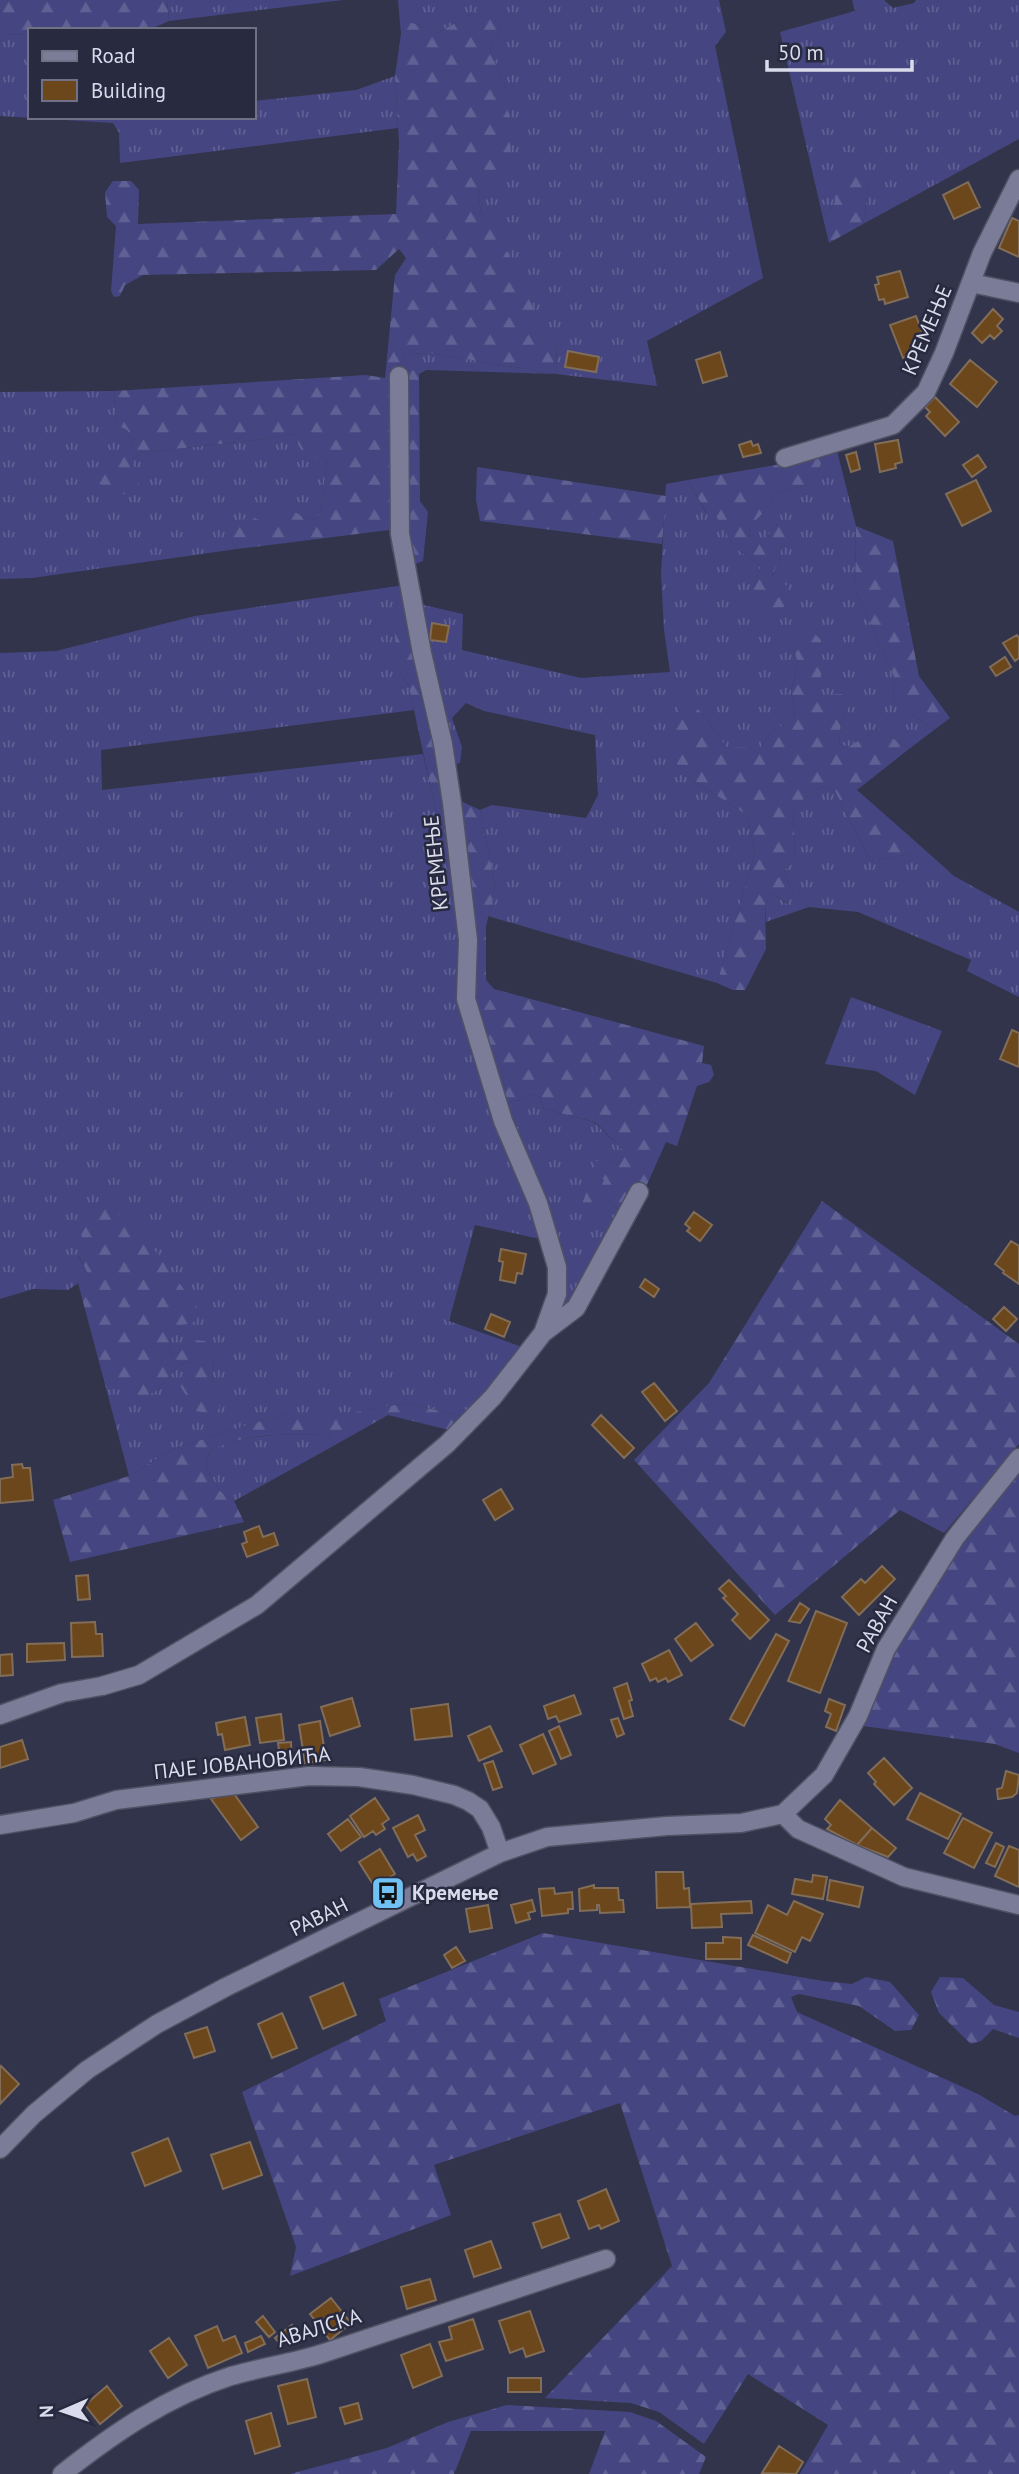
<svg xmlns="http://www.w3.org/2000/svg" width="1019" height="2474" viewBox="0 0 1019 2474" font-family="'PT Sans',sans-serif">
<style>
.grass{fill:url(#grass-tufts)}
.forest{fill:url(#forest-firs)}
.building{fill:#6c471b;stroke:#816d58;stroke-width:2}
.lines{fill:none;stroke-linecap:round;stroke-linejoin:round}
.minor-casing{stroke:#505164;stroke-width:21}
.minor{stroke:#7b7d98;stroke-width:18}
.labels{text-anchor:middle;stroke-width:5;stroke-linejoin:round;paint-order:stroke}
.street-label{font-size:21px;fill:#dbdceb;stroke:#282a40}
.poi-label{font-size:21px;font-weight:bold;fill:#dbdceb;stroke:#282a40;text-anchor:start}
</style>
<defs>
<pattern id="grass-tufts" width="24" height="20" patternUnits="userSpaceOnUse" patternTransform="scale(1.75)"><rect width="24" height="20" fill="#454681"/><path d="M3 7l-1-3M5 7V3M7 7l1-3M15 17l-1-3M17 17v-4M19 17l1-3" fill="none" stroke="#5f6093"/></pattern>
<pattern id="forest-firs" width="22" height="20" patternUnits="userSpaceOnUse" patternTransform="scale(1.75)"><rect width="22" height="20" fill="#454681"/><path d="M5 1l3.5 6h-7zM16 11l3.5 6h-7z" fill="#5f6093"/></pattern>
</defs>
<rect width="100%" height="100%" fill="#32344b"/>
<path class="grass" d="M167,0H343L169,21Z
M398,0H719L726,32L715,46L763,278L647,341L657,386L556,374L426,370L419,374L413,370L396,371L406,354L429,353L556,374L557,338L534,337L493,223L481,213L478,187L506,88L490,50L502,27L479,9L438,33L413,23H400Z
M852,0H884L893,8L914,3L916,0H1019V139L863,224L869,183L835,175V202L823,218L780,32L855,11Z
M30,34V117H254V101L356,90L395,76L398,128L120,163L119,133L113,123L0,116V35Z
M114,391L116,425L127,430L134,444L123,457L132,463L139,453L266,439L288,434L298,435L327,459L322,504L318,518L306,519L297,513L230,538L237,549L32,578L0,579V392Z
M836,447L856,526L855,589L895,679L893,692L894,701L934,730L909,749L879,729L848,747L839,744L841,723L850,704L821,696V640L793,645L798,664L791,691L795,716L766,737L761,747H726L702,713L683,774L747,815L755,853L717,983L488,916L495,885L480,810L492,805L586,818L598,795L595,735L484,711L466,703L452,718L462,747L460,763L451,765L419,604L463,614L462,650L581,678L670,672L664,630L661,574L666,484L688,480L706,513H715L734,547L761,566L753,587L778,581L772,577L779,561L781,547L793,538L778,524L760,544L751,539L749,527L765,511L776,493L814,483L826,450Z
M404,585L409,606L398,669L409,687L414,710L101,750L102,790L423,754L436,812L447,814L464,940V1000L545,1240L475,1225L449,1321L525,1348L466,1417L406,1403L349,1413H286L173,1449L129,1476L106,1388L158,1390L179,1365L189,1362L190,1371L212,1386L214,1359L175,1357L168,1347L175,1327L85,1248L79,1257L89,1276L68,1290L33,1289L0,1299V653L56,651L195,616Z
M822,786L835,791L871,861L911,854L916,842L954,876L1019,912V997L967,971L971,960L858,912L809,907L766,922L765,905L772,893L787,904L793,894L784,870L795,861L793,807Z
M851,997L942,1031L915,1095L876,1071L825,1064Z
M531,1094L540,1097L544,1109L594,1122L622,1149V1160L616,1164L603,1159L604,1180L601,1186L608,1201L623,1213L572,1307L558,1302L501,1103L519,1100Z
M328,1434L335,1445L234,1501L220,1491L206,1467L209,1451C245,1432 289,1435 328,1434Z"/>
<path class="forest" d="M0,0H167L169,21L148,30H30V34L0,35Z
M494,7L502,27L490,50L506,88L511,153L493,180L478,187L481,213L493,223L534,308V337H557L556,374L429,353L406,354L396,371L413,370L419,374L420,501L428,512L423,561L415,564L392,551L389,530L237,549L230,538L235,523L251,516L267,524L280,509L297,513L306,519L318,518L322,504L327,460L304,455L298,444V435L288,434L266,439L139,453L132,463L140,474L138,487L122,495L96,482L93,471L109,456H123L134,444L127,430L116,425L114,391L366,375L385,378L395,275L406,258L399,249L376,270L143,275L125,285L120,296L114,297L111,291L116,226L107,217L105,192L113,181H131L139,190L138,224L396,214L399,143L395,76L401,34L400,23H413L438,33L479,9Z
M849,169L869,183L863,224L829,243L823,218L835,202V175Z
M826,450L814,483L776,493L765,511L749,527L751,539L760,543L778,524L795,527L794,538L781,547L779,561L772,576L787,586L785,606L771,615L754,607L753,587L761,566L734,547L715,514H707L688,480L787,463Z
M477,467L666,496L662,544L480,521L476,499Z
M856,526L893,541L919,676L950,718L934,730L894,701L893,692L895,679L855,589Z
M409,606L437,747L447,814L443,817L436,812L409,687L398,669L393,616L399,607Z
M811,630L821,640V695L846,694L850,704L841,723L839,744L848,747L879,729L909,749L857,790L916,842L911,854L871,861L835,791L822,786L793,807L795,861L784,870L793,894L788,904L772,893L765,905L766,949L745,990H733L717,983L755,853L747,815L683,774L669,751L680,705L686,700L702,713L726,747H761L766,737L795,716L791,691L798,664L793,646L798,633Z
M463,802L480,810L495,885L486,927V980L494,989L704,1046L702,1063L711,1065L714,1075L709,1082L697,1086L677,1146L666,1142L645,1189L623,1213L608,1201L598,1212L585,1214L582,1204L587,1191L601,1186L604,1180L596,1173L595,1162L603,1159L616,1164L622,1160V1149L595,1122L544,1109L540,1097L531,1094L519,1100L501,1103L471,999L456,805Z
M822,1201L1019,1344V1444L944,1533L900,1510L775,1615L634,1460L709,1383Z
M99,1204L134,1223L198,1308L197,1321L176,1327L168,1347L175,1357L193,1340L205,1341L214,1359L212,1386L220,1408L213,1414L196,1411L179,1384L190,1371L188,1362L179,1365L158,1390L130,1404L119,1389L106,1388L78,1283L89,1276L79,1256L85,1248L81,1234Z
M406,1403L466,1417L453,1431L388,1415L335,1445L328,1434C288,1435 245,1432 209,1451L206,1467L220,1491L234,1501L244,1522L70,1562L53,1500L129,1476L173,1449L286,1413H349Z
M1019,1471V1753L995,1744L863,1726L899,1645L962,1545Z
M543,1933L823,1981L852,1984L866,1977L890,1982L919,2015L911,2030L895,2031L859,2006L799,1994L791,1997L797,2012L978,2094L1015,2116L1019,2115V2474H800L828,2425L748,2374L704,2444L659,2412L631,2403L545,2398L672,2266L620,2103L434,2165L451,2215L290,2276L296,2247L242,2092L386,2021L379,1999Z
M940,1977L963,1978L994,2005L1019,2012V2038L993,2029L981,2041L971,2044L939,2013L931,1992Z
M507,2405L630,2412L656,2421L706,2457L699,2474H589L605,2431H471L454,2474H290L387,2448L448,2422Z"/>
<path class="building" d="M968,182L980,207L954,219L943,195Z
M1012,218L1019,221V257L999,248Z
M900,271L908,297L885,304L884,299L879,300L875,285L879,284L877,277Z
M993,309L1003,319L997,326L1002,331L994,339L990,335L982,343L972,333Z
M916,316L928,348L903,358L890,325Z
M568,351L599,357L596,372L565,367Z
M720,352L727,376L703,383L696,360Z
M970,360L997,382L977,407L950,384Z
M935,397L959,422L945,436L926,416L930,412L925,407Z
M898,440L902,462L895,464L896,468L880,472L875,444Z
M751,441L753,446L758,444L761,453L743,457L739,445Z
M856,452L860,469L851,472L846,455Z
M978,455L986,467L972,477L963,465Z
M976,480L991,511L962,526L946,494Z
M432,623L449,626L446,642L430,640Z
M1017,635L1019,638V658L1015,661L1003,643Z
M1005,657L1011,667L996,676L990,667Z
M1012,1030L1019,1033V1067L1000,1059Z
M694,1212L712,1225L700,1241L687,1231L690,1228L685,1224Z
M1011,1241L1019,1246V1284L1003,1273L1004,1271L995,1264Z
M501,1249L526,1254L522,1274L517,1273L515,1283L500,1280L503,1262L499,1261Z
M645,1279L659,1289L654,1297L640,1287Z
M1004,1307L1017,1319L1006,1331L993,1319Z
M491,1314L510,1322L504,1337L485,1329Z
M654,1383L677,1411L665,1421L642,1392Z
M601,1415L634,1448L624,1458L592,1425Z
M22,1464L23,1468H30L33,1500L0,1503V1479L13,1477L12,1465Z
M501,1489L513,1509L495,1520L483,1500Z
M259,1526L263,1537L274,1533L278,1545L247,1557L242,1544L247,1542L244,1532Z
M882,1566L895,1579L859,1615L842,1597L861,1579L865,1583Z
M88,1575L90,1599L78,1600L76,1576Z
M729,1580L769,1620L750,1639L732,1620L738,1614L723,1598L726,1596L719,1589Z
M800,1603L809,1609L800,1623L789,1621Z
M816,1611L847,1623L820,1693L788,1681Z
M95,1622L96,1634H102L103,1656L72,1657L71,1623Z
M696,1623L713,1645L691,1661L675,1639Z
M776,1634L789,1641L744,1726L730,1719Z
M64,1643L65,1660L27,1662V1644Z
M669,1650L682,1675L668,1682L666,1678L658,1682L656,1678L650,1681L642,1664Z
M12,1654L13,1675L0,1676V1655Z
M627,1683L632,1700L629,1701L633,1716L624,1719L614,1688Z
M574,1695L581,1714L559,1722L556,1716L548,1719L544,1706Z
M352,1698L360,1726L330,1736L321,1707Z
M829,1699L845,1705L836,1731L826,1727L831,1714L825,1711Z
M448,1704L452,1736L415,1740L411,1709Z
M281,1714L284,1740L260,1743L256,1718Z
M245,1717L250,1745L225,1750L222,1734L218,1735L216,1723Z
M618,1718L624,1734L617,1737L611,1720Z
M320,1721L326,1760L305,1763L299,1725Z
M490,1726L502,1751L479,1761L468,1736Z
M559,1726L571,1755L561,1759L549,1731Z
M543,1734L556,1764L533,1774L520,1745Z
M22,1740L28,1759L0,1768V1747Z
M291,1742L292,1764L281,1765L278,1743Z
M884,1758L912,1788L894,1805L874,1784L876,1782L868,1773Z
M493,1761L502,1787L493,1790L484,1764Z
M1006,1771L1019,1775L1017,1793L1012,1797L998,1799L997,1789L1002,1788Z
M232,1791L258,1827L241,1840L211,1799Z
M920,1793L961,1814L948,1839L907,1819Z
M375,1798L389,1819L382,1824L385,1829L376,1835L373,1831L364,1837L350,1816Z
M840,1800L872,1828L857,1845L827,1829L831,1825L825,1819Z
M418,1815L425,1830L415,1835L426,1856L417,1861L413,1854L408,1857L393,1828Z
M963,1818L992,1833L974,1868L944,1853Z
M348,1819L361,1837L341,1851L328,1834Z
M872,1828L896,1848L888,1857L857,1845Z
M996,1843L1004,1847L995,1867L986,1863Z
M1009,1846L1019,1850V1887L995,1876Z
M380,1849L395,1874L374,1886L359,1862Z
M656,1872H683L684,1889L689,1888L690,1907L657,1908Z
M813,1875L827,1877L823,1899L792,1894L795,1879L812,1882Z
M830,1880L863,1887L859,1907L827,1900Z
M594,1885V1888H618L619,1900H623L624,1912L600,1913L599,1905H597V1910L580,1911L579,1889Z
M554,1888L555,1894L572,1892L573,1909H568V1913L542,1916L539,1889Z
M532,1900L535,1911L528,1913L530,1919L516,1923L511,1905Z
M751,1901L752,1913L721,1914L722,1927L692,1928L691,1904Z
M794,1901L823,1914L810,1941L802,1937L795,1952L755,1933L768,1905L787,1915Z
M488,1905L492,1928L470,1932L466,1909Z
M753,1935L791,1953L787,1963L748,1945Z
M723,1937L741,1938V1959H706V1943H723Z
M456,1947L465,1961L452,1968L444,1955Z
M343,1983L356,2015L323,2029L310,1997Z
M282,2013L297,2048L272,2058L258,2024Z
M207,2027L215,2051L194,2058L185,2034Z
M1,2066L19,2084L0,2104V2068Z
M168,2138L181,2171L145,2186L132,2153Z
M250,2142L262,2175L223,2189L211,2155Z
M606,2189L619,2221L601,2229L599,2225L589,2229L578,2201Z
M560,2214L569,2238L542,2248L533,2223Z
M491,2241L501,2268L474,2277L465,2250Z
M430,2279L436,2300L407,2309L401,2287Z
M331,2298L351,2323L330,2340L310,2314Z
M530,2311L544,2351L526,2357L523,2348L510,2353L499,2321Z
M263,2316L275,2332L269,2337L256,2322Z
M473,2319L483,2349L446,2361L439,2342L452,2339L449,2327Z
M292,2325L297,2331L280,2344L275,2338Z
M217,2326L223,2341L235,2336L242,2353L208,2368L195,2336Z
M261,2336L265,2344L248,2352L245,2343Z
M169,2338L187,2365L168,2378L150,2351Z
M430,2344L442,2376L413,2388L401,2355Z
M508,2378H541V2392H508Z
M307,2379L316,2417L288,2424L278,2386Z
M107,2386L122,2406L100,2424L85,2405Z
M358,2403L362,2419L345,2424L340,2408Z
M271,2413L280,2446L255,2454L246,2421Z
M779,2446L803,2462L796,2474L762,2473Z"/>
<g class="lines">
<g class="minor-casing">
<path id="minor" d="M971,283L1019,293
M785,458L893,425L926,392L944,353L982,253L1019,179
M543,1333L576,1308L639,1192
M0,1715L62,1693L102,1686L139,1675L257,1605L447,1444L493,1397L543,1333L557,1294V1267L538,1203L503,1121L466,999L468,940L452,803L443,744L422,653L400,534L399,376
M783,1814L798,1829L904,1877L1019,1905
M0,1825L74,1813L116,1800L309,1776L359,1777L413,1785L454,1795L468,1801L480,1809L491,1827L500,1853
M0,2149L34,2114L87,2070L157,2024L226,1987L500,1853L547,1837L667,1826L741,1823L783,1814L824,1775L858,1716L886,1649L955,1538L1019,1458
M62,2474C114,2433 166,2397 231,2376C262,2367 293,2363 324,2353C418,2321 512,2290 606,2259"/>
</g>
<use href="#minor" class="minor"/>
</g>
<defs>
<g id="bus-square" transform="scale(1.75)"><rect x="-9" y="-9" width="18" height="18" rx="4" fill="#70c2f4" stroke="#282a40"/><path d="M-5-6H5V4H4V6H2V4H-2V6H-4V4H-5ZM-3.5-4V0h7V-4ZM-3.5 1.2v1.5H-2V1.2ZM2 1.2v1.5H3.5V1.2Z" fill="#111"/></g>
</defs>
<g fill-rule="evenodd">
<use href="#bus-square" x="388" y="1893"/>
</g>
<g class="labels">
<g class="street-label">
<text transform="translate(927 330) rotate(-67)" y="7">КРЕМЕЊЕ</text>
<text transform="translate(436 863) rotate(-96)" y="7">КРЕМЕЊЕ</text>
<text transform="translate(877 1624) rotate(-61)" y="7">РАВАН</text>
<text transform="translate(242 1763) rotate(-6)" y="7">ПАЈЕ ЈОВАНОВИЋА</text>
<text transform="translate(319 1917) rotate(-26)" y="7">РАВАН</text>
<text transform="translate(319 2328) rotate(-17)" y="7">АВАЛСКА</text>
</g>
<g class="poi-label">
<text x="412" y="1900">Кремење</text>
</g>
</g>
<rect x="28" y="28" width="228" height="91" fill="#282a40" stroke="#707184" stroke-width="2"/>
<rect x="42" y="51" width="35" height="10" fill="#7b7d98" stroke="#707184" stroke-width="2"/>
<text x="91" y="63" font-size="21" fill="#dbdceb">Road</text>
<rect x="42" y="80" width="35" height="21" fill="#6c471b" stroke="#707184" stroke-width="2"/>
<text x="91" y="98" font-size="21" fill="#dbdceb">Building</text>
<g transform="translate(63 2411) rotate(268)" stroke="#282a40" stroke-width="5" paint-order="stroke">
<path d="M0-5L12 26L0 18L-12 26Z" fill="#dbdceb"/>
<text y="-10" font-size="19" font-weight="bold" text-anchor="middle" fill="#dbdceb">N</text>
</g>
<path d="M767 60v10h145v-10" fill="none" stroke="#dbdceb" stroke-width="3.5"/>
<text x="778" y="60" font-size="21" fill="#dbdceb" stroke="#282a40" stroke-width="5" paint-order="stroke">50 m</text>
</svg>
